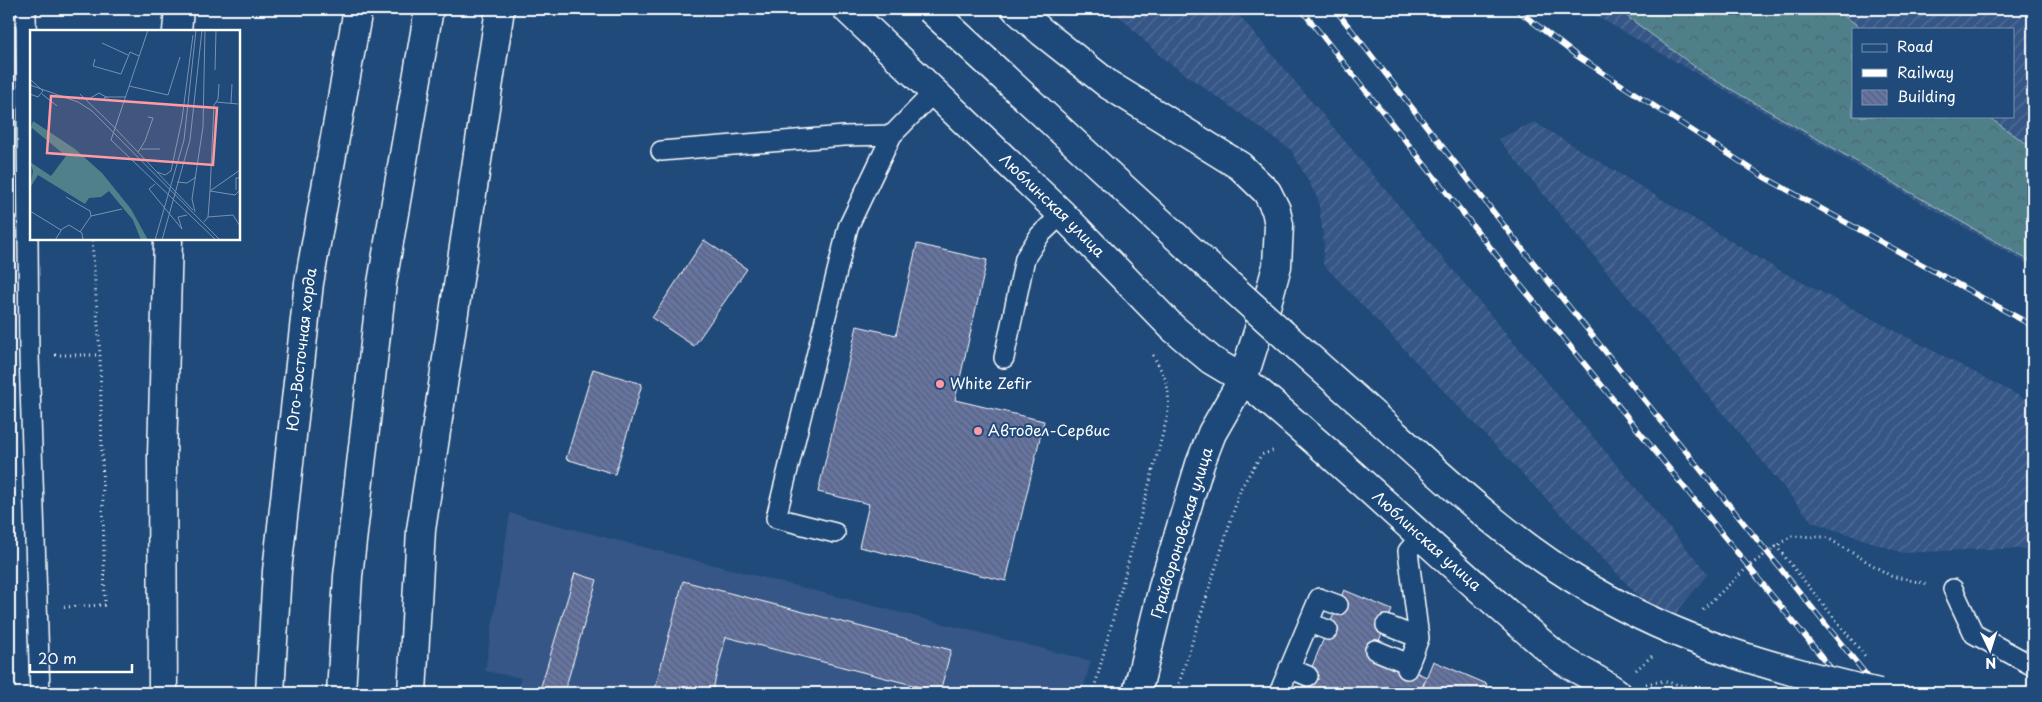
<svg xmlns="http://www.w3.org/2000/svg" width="2042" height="702" viewBox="0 0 2042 702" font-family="'Playpen Sans',sans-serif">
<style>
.built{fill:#345786}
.industrial{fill:url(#industrial-furrows);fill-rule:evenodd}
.forest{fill:url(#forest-crowns);stroke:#a8c0c4}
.building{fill:url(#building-back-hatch);stroke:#fff}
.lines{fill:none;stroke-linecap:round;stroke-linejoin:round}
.lane-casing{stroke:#fff;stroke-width:22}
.street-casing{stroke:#fff;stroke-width:31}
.secondary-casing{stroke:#fff;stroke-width:31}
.path{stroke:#fff;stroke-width:3;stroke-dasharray:1 4;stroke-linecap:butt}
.lane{stroke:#1f4a7a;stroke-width:19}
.street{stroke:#1f4a7a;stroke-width:28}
.secondary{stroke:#1f4a7a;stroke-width:28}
.rail-casing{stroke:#fff;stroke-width:5.5}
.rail{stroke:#1f4a7a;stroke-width:4;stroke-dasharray:11;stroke-linecap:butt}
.primary-bridge-casing{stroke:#fff;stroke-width:31;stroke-linecap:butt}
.primary-bridge{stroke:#1f4a7a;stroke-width:28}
.poi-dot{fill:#ff9aa2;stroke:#1f4a7a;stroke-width:2}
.labels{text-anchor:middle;stroke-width:4;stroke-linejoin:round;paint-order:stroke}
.street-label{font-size:15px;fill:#fff;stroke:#1f4a7a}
.poi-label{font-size:15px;fill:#fff;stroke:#1f4a7a;text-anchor:start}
.inset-road{fill:none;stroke:#7992af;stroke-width:1}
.view{fill:#ff9aa2;fill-opacity:0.15;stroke:#ff9aa2;stroke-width:2.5}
.inset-edge{fill:none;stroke:#fff;stroke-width:2.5}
</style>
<defs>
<pattern id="industrial-furrows" width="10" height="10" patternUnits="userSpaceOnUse" patternTransform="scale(1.25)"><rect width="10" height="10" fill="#345786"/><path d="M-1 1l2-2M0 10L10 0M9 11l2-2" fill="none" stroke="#527098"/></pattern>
<pattern id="forest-crowns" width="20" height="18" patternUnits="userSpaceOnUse" patternTransform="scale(1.25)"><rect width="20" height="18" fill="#50808a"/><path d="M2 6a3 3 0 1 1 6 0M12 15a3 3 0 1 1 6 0" fill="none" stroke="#4e666b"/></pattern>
<pattern id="building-back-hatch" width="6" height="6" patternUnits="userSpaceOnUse" patternTransform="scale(1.25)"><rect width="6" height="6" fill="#6674a1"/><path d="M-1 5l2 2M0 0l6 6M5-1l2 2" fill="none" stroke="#596076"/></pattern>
</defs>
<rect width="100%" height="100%" fill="#1f4a7a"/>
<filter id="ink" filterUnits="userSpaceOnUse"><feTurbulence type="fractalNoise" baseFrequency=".02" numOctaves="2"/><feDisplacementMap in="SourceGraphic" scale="10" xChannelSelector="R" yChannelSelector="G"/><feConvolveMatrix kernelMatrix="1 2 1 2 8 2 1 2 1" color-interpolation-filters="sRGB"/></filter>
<g filter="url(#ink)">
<path class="built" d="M510,513L1091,661L1082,693H517L521,678L485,671Z"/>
<path class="industrial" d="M1112,9H1234L1708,574L1666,625L1323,264L1324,243L1318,199L1291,150L1160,56Z
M1584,9H2033V267ZM1853,29H2013V116H1853Z
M1534,122L1777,269L2033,403V549H1985L1903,553L1812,522L1498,139Z"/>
<path class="forest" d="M1617,9H1834L1863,29H1853V116H1987L2033,148V263L1706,75Z"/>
<path class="building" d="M704,240L747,269L694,346L652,318Z
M917,244L987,260L955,400L1044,421L1006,581L859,547L869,504L818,492L857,326L896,335Z
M593,369L642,384L615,474L566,459Z
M575,573L597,580L564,693H539Z
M683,581L951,650L940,692L726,637L712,693H654Z
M1344,590L1392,610L1373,655L1427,677L1420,693H1366L1360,690L1358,693H1301Z
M1433,661L1487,684L1483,693H1420Z"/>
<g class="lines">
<g class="lane-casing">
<path id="lane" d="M26,9L29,355L40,693
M661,151L844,136L892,135
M1004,358L1025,258L1040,235L1062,214
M835,533L776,518L848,227L892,135L935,91
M1953,589L1974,634L2033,666
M1309,623L1328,630
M1386,625L1419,638
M1375,650L1409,664
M1289,668L1308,676
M1407,669L1419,638L1408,551L1421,536
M1279,693L1319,598L1338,605"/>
</g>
<g class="street-casing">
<g id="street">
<path id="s1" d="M1243,379C1349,467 1448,564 1553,653C1571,668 1598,678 1617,693"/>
</g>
</g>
<g class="secondary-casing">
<g id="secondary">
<path id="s2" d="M847,9L1062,214L1173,328L1211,360L1243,379"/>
<path d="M1016,9L1042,32L1109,85L1240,166L1267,192L1276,210L1279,225L1277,266L1266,307L1243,379L1212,433L1200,464L1164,583L1137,693"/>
<path d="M177,31L179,9"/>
<path d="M163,693L162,456L168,239"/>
<path d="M412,693L421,530L500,9"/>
</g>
</g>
<path class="path" d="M809,9L816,15
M55,355H100
M1776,546L1865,656
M64,607L105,605L100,355L92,239
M1703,609L1749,566L1791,536L1826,537L1891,576L1928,584
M1636,670L1652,656
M1646,684L1662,681L1717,693
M1093,693L1167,418C1171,389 1167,380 1153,355
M1176,693L1241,488L1261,455L1275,450"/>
<use href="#lane" class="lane"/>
<use href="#street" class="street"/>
<use href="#secondary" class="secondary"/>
<g class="rail-casing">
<path id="rail" d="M1301,9L1501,261L1851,693
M1335,9L1520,246L1881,693
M1516,9L1577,56L1764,177L2033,326"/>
</g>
<use href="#rail" class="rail"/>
<g class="primary-bridge-casing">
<g id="primary-bridge">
<path d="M930,9C1072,140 1213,273 1357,400C1431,466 1503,538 1589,588C1682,643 1775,669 1879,693"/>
<path id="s3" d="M270,693L277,571L309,283L358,9"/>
<path d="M341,693L348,576L382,283L429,9"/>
</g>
</g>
<use href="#primary-bridge" class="primary-bridge"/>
</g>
</g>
<g class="poi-dot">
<circle cx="940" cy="384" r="5"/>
<circle cx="978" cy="431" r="5"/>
</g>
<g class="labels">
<g class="street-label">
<text dy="5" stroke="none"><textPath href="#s2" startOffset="284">Люблинская улица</textPath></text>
<text dy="5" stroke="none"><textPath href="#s3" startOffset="345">Юго-Восточная хорда</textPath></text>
<text transform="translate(1182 533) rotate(-73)" y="5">Грайвороновская улица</text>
<text dy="5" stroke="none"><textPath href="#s1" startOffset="245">Люблинская улица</textPath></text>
</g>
<g class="poi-label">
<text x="950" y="389">White Zefir</text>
<text x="988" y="436">Автодел-Сервис</text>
</g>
</g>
<g transform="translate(30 30)">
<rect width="210" height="210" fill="#1f4a7a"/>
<path d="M3,91L45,119L72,143L101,179L118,210H111L103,190L79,161L71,167L59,168L55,174L8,145L0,158L3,141L0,132L21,146L36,126L2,98L0,101Z" fill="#50808a"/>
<path class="inset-road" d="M118,0L81,110L186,210M72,13L98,25M65,29L63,36L91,44L100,22L109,26M185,40L186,0M0,49L13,61L8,67L0,64M189,54L188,69L184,75L180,161L205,165L210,160M0,55L48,72L62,81L190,210M99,56L138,65L150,27M12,64L27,76M50,64L84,97M74,69L75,67H96M57,70L69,63L78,68M186,72L208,74M201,73L202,54M84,97L163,180M111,119H130M108,122L115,111L123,88L118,87M127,142L135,145L141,141L152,89L163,5M147,152L157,153L166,147M125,154L119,159L152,199L148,187L157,185M206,160V148H210M36,167L60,181L61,186L50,202M0,181L31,200M165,182L162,169L173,97L175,0M61,186L92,179M178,187L203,185L210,196M174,192L178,187L180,161L210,140M25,210L32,199L39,195L52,203L53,210M125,210L154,110L166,0M132,210L160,110L172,0"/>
<path class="view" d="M21,66L187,78L183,135L17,123Z"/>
<rect width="210" height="210" class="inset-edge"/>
</g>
<rect width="2042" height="702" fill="none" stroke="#1f4a7a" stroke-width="30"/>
<rect x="15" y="15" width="2012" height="672" fill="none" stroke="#fff" stroke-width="2" filter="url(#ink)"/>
<rect x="1852" y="28" width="162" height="90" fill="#1f4a7a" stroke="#7992af"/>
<rect x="1862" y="44" width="25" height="8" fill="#1f4a7a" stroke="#7992af"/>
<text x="1897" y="52" font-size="15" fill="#ffffff">Road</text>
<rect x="1862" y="69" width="25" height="8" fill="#ffffff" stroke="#7992af"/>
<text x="1897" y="78" font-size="15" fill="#ffffff">Railway</text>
<rect x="1862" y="90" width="25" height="15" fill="url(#building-back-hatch)" stroke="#7992af"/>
<text x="1897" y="102" font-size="15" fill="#ffffff">Building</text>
<g transform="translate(1990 650) rotate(176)" stroke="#1f4a7a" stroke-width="4" paint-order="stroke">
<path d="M0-4L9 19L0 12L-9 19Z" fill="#ffffff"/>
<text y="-8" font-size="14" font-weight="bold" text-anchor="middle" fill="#ffffff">N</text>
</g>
<path d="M30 664v8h102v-8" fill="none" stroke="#ffffff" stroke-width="2.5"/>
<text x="38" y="664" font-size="15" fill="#ffffff" stroke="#1f4a7a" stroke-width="4" paint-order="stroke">20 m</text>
</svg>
